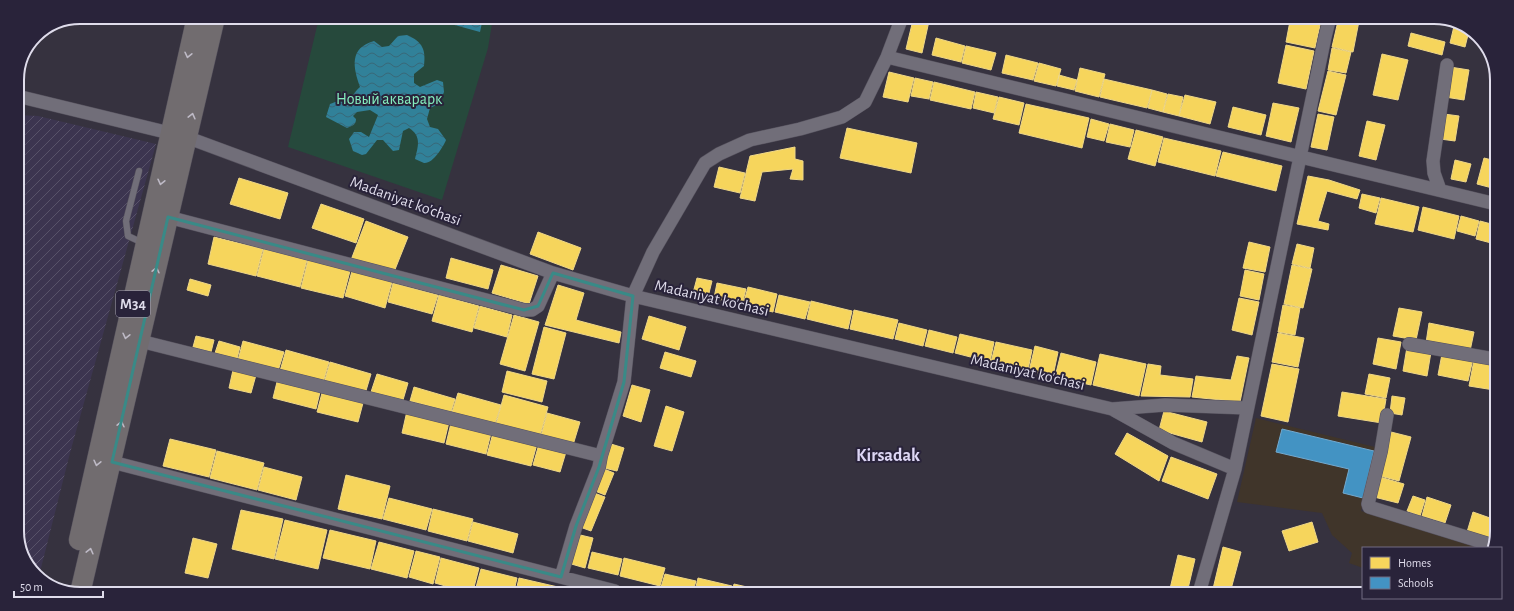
<svg xmlns="http://www.w3.org/2000/svg" width="1514" height="611" viewBox="0 0 1514 611" font-family="'Alegreya Sans',sans-serif">
<style>
.industrial{fill:url(#industrial-furrows)}
.education{fill:#40352a}
.green{fill:#26493c}
.water{fill:url(#water-waves)}
.homes{fill:#f6d55c;stroke:#efd787}
.schools{fill:#4393c3;stroke:#72a9cf}
.lines{fill:none;stroke-linecap:round;stroke-linejoin:round}
.service-casing{stroke:#55515d;stroke-width:7}
.minor-casing{stroke:#55515d;stroke-width:14}
.primary-casing{stroke:#55515d;stroke-width:21}
.service{stroke:#716e79;stroke-width:6}
.minor{stroke:#716e79;stroke-width:13}
.primary{stroke:#716c6f;stroke-width:20}
.oneway{stroke:#bebac6}
.marked{fill:none;stroke:#398a87;stroke-width:3;stroke-linejoin:round}
.labels{text-anchor:middle;stroke-width:4;stroke-linejoin:round;paint-order:stroke}
.shield{fill:#29233a;stroke:#a8a4b6;stroke-width:1}
.shield-label{font-size:15px;font-weight:bold;fill:#dfdceb}
.park-label{font-size:16px;fill:#85eebe;stroke:#29233a}
.street-label{font-size:16px;fill:#dfdceb;stroke:#29233a}
.quarter-label{font-size:18px;font-weight:bold;fill:#ddd6f5;stroke:#29233a}
.rim{fill:none;stroke:#dfdceb;stroke-width:2}
</style>
<defs>
<pattern id="industrial-furrows" width="10" height="10" patternUnits="userSpaceOnUse"><rect width="10" height="10" fill="#3c3550"/><path d="M-1 1l2-2M0 10L10 0M9 11l2-2" fill="none" stroke="#585269"/></pattern>
<pattern id="water-waves" width="16" height="10" patternUnits="userSpaceOnUse"><rect width="16" height="10" fill="#318199"/><path d="M0 5q4-4 8 0t8 0" fill="none" stroke="#386878"/></pattern>
</defs>
<rect width="100%" height="100%" fill="#36323f"/>
<path class="industrial" d="M17,115L38,116L156,144L70,453L39,576L30,569L17,535Z"/>
<path class="education" d="M1256,418L1375,447L1361,511L1479,548H1363V568L1349,563L1352,553L1332,535L1322,513L1237,502Z"/>
<path class="green" d="M319,18H493L488,48L442,200L288,147Z"/>
<path class="water" d="M429,18H483L480,32Z
M407,35C423,42 426,50 424,66L414,74V83L420,87L437,80L443,82L444,92L439,104L430,108L427,119L430,127L438,129L446,140C443,147 433,164 424,163C421,162 418,160 415,159C418,147 422,136 409,128L403,131L399,150L393,151L383,140H377L366,154L362,155L353,151L349,139L354,132H361L369,137L378,115L370,110L357,112L353,116L356,119C356,125 352,126 347,128L326,117L330,104C341,99 343,102 352,107C351,98 353,93 360,87C353,67 349,48 374,41L382,47L389,46L398,36Z"/>
<path class="homes" d="M913,20L929,21L922,53L906,49Z
M1290,21H1321L1315,48L1286,42Z
M1338,21H1359L1353,52L1332,47Z
M1455,22H1458L1469,31L1465,47L1450,43Z
M1411,33L1445,42L1442,55L1408,46Z
M936,38L965,46L961,62L932,55Z
M1286,45L1314,51L1306,89L1278,83Z
M966,46L996,53L991,70L962,63Z
M1332,48L1351,52L1346,73L1328,70Z
M1382,54L1408,60L1398,100L1373,95Z
M1006,55L1038,63L1033,80L1002,73Z
M1039,63L1061,69L1056,86L1034,81Z
M1450,67L1469,70L1464,100L1445,97Z
M1080,68L1105,74L1099,97L1075,91Z
M1328,71L1346,75L1336,115L1318,111Z
M889,72L914,78L908,102L883,97Z
M1059,75L1077,80L1074,90L1057,86Z
M915,78L933,82L929,99L911,96Z
M1104,79L1152,90L1147,108L1100,97Z
M934,82L975,92L971,109L930,100Z
M1152,90L1167,94L1163,112L1148,108Z
M976,92L998,97L994,113L973,108Z
M1168,94L1183,97L1179,116L1163,112Z
M1185,95L1216,102L1210,124L1179,116Z
M999,97L1024,103L1019,125L993,119Z
M1273,103L1299,108L1291,142L1266,136Z
M1026,104L1089,118L1082,148L1019,133Z
M1233,107L1266,115L1261,135L1228,127Z
M1318,114L1334,117L1327,150L1311,147Z
M1444,114L1459,116L1455,141L1440,139Z
M1091,119L1109,124L1104,141L1087,137Z
M1367,121L1385,125L1376,160L1359,156Z
M1110,124L1134,130L1130,147L1106,142Z
M847,128L917,143L911,173L840,158Z
M1136,130L1163,137L1155,166L1128,159Z
M1164,138L1221,151L1215,176L1158,162Z
M795,147V159L803,161V180L790,179L793,169L762,172L755,201L740,198L750,156Z
M1223,152L1282,166L1276,191L1216,176Z
M1484,158L1496,161V189L1477,184Z
M1455,160L1471,164L1466,182L1451,179Z
M719,167L745,173L740,193L714,187Z
M1308,176L1329,180L1360,190L1357,199L1327,191L1318,221L1329,224L1328,230L1297,224Z
M239,178L288,193L280,219L230,204Z
M1362,194L1380,198L1376,213L1359,208Z
M1381,198L1419,207L1413,232L1375,224Z
M321,204L364,219L356,243L312,228Z
M1423,207L1459,216L1454,239L1418,230Z
M1461,216L1479,221L1475,236L1457,231Z
M366,221L408,237L394,272L351,260Z
M1480,221L1495,225V244L1476,239Z
M538,232L581,248L573,270L530,254Z
M214,237L263,249L256,276L208,264Z
M1249,242L1270,247L1265,272L1243,268Z
M1297,244L1314,248L1310,268L1292,264Z
M264,249L307,260L300,287L257,276Z
M451,258L493,270L488,289L446,278Z
M308,260L350,271L343,298L301,288Z
M501,265L538,276L529,304L492,293Z
M1292,265L1312,269L1303,308L1284,304Z
M1245,270L1264,274L1259,300L1240,296Z
M352,271L392,282L385,308L345,296Z
M697,278L712,281L708,297L693,293Z
M190,279L211,285L208,296L187,290Z
M393,283L438,295L432,314L388,302Z
M717,283L746,289L742,305L714,298Z
M558,285L584,293L576,320L621,332L619,343L545,325Z
M748,287L777,294L773,312L743,305Z
M439,295L479,306L472,332L432,321Z
M779,295L810,302L805,319L775,312Z
M1239,298L1259,302L1252,335L1232,330Z
M811,301L852,311L848,329L807,319Z
M1283,305L1300,308L1295,335L1278,332Z
M480,306L512,315L507,337L474,328Z
M1399,308L1422,312L1416,340L1393,336Z
M854,310L898,320L893,339L850,329Z
M514,315L539,322L525,371L500,364Z
M649,316L686,327L679,350L642,339Z
M899,323L927,330L923,346L895,339Z
M1429,323L1474,332L1470,351L1426,343Z
M544,327L566,333L554,379L532,374Z
M929,330L957,337L953,353L925,346Z
M1278,333L1304,338L1298,367L1272,362Z
M960,334L994,342L990,362L955,353Z
M196,336L214,340L211,352L193,347Z
M1378,338L1401,342L1396,369L1373,364Z
M219,341L240,347L237,359L215,353Z
M243,341L284,352L278,371L238,360Z
M996,342L1032,350L1028,370L991,362Z
M1035,346L1058,352L1053,376L1029,371Z
M1407,347L1431,352L1427,376L1403,371Z
M286,350L329,362L323,383L280,371Z
M665,352L696,361L691,377L660,368Z
M1061,353L1096,362L1091,385L1055,377Z
M1100,354L1146,364L1139,396L1093,385Z
M1442,354L1473,359L1468,381L1438,375Z
M1237,356L1249,358L1240,402L1192,397L1196,376L1231,380Z
M1474,360L1494,363V390L1469,386Z
M330,362L371,374L365,394L324,383Z
M1148,364L1161,366L1160,375L1193,379L1190,397L1141,396Z
M1272,364L1299,369L1288,422L1261,416Z
M233,370L256,375L251,393L229,388Z
M507,371L547,381L542,402L502,392Z
M377,374L408,383L403,400L371,392Z
M1369,374L1390,378L1386,398L1365,394Z
M277,382L320,392L316,409L273,398Z
M632,385L650,390L641,422L623,416Z
M414,387L455,399L451,412L410,401Z
M1342,392L1386,399L1382,423L1338,416Z
M322,393L363,403L358,422L317,412Z
M458,393L501,405L495,424L452,412Z
M504,395L548,407L540,436L496,424Z
M1392,396L1405,398L1402,415L1390,413Z
M666,406L684,412L672,451L654,446Z
M407,411L449,422L444,443L402,433Z
M1164,411L1207,422L1202,442L1159,430Z
M547,413L580,422L573,445L541,436Z
M451,423L491,433L486,454L446,444Z
M1391,432L1411,437L1399,481L1380,476Z
M493,433L537,444L531,466L487,455Z
M1127,433L1168,456L1159,481L1115,454Z
M170,439L216,450L209,477L163,466Z
M539,444L566,452L560,472L533,465Z
M611,444L624,448L617,471L604,468Z
M217,451L264,463L257,490L210,478Z
M1171,457L1217,474L1208,499L1162,481Z
M264,467L302,477L296,500L258,490Z
M604,469L614,473L605,495L595,491Z
M346,475L390,486L382,519L338,509Z
M1380,477L1404,484L1398,503L1374,497Z
M594,493L605,497L591,531L580,527Z
M1413,496L1425,500L1420,516L1407,511Z
M1427,497L1451,505L1445,523L1422,516Z
M389,498L432,509L426,530L383,519Z
M433,509L473,519L467,541L428,531Z
M241,510L283,519L274,559L232,549Z
M1473,512L1493,519L1492,534L1491,540L1467,532Z
M285,520L327,530L318,569L275,559Z
M473,522L518,534L513,553L468,541Z
M1312,522L1318,542L1289,551L1282,531Z
M330,530L376,541L370,569L323,558Z
M576,534L593,538L585,568L568,563Z
M193,538L217,544L208,578L185,573Z
M379,542L414,551L407,578L371,569Z
M1223,547L1241,552L1230,593H1212Z
M416,551L440,557L433,584L409,577Z
M592,552L622,559L618,575L588,568Z
M1178,555L1195,559L1187,593H1169Z
M441,558L479,568L473,591H463L435,583Z
M624,558L665,568L660,586L620,576Z
M481,569L517,578L514,591H475Z
M665,574L696,581L693,591H682L661,587Z
M519,578L558,587L557,591H516Z
M698,578L732,586L731,592L695,591Z
M734,584L760,590V592H732Z"/>
<path class="schools" d="M1282,429L1374,451L1363,498L1343,493L1349,469L1276,452Z"/>
<g class="lines">
<g class="service-casing">
<path id="service" d="M139,171L126,221L128,236L143,243"/>
</g>
<g class="minor-casing">
<path id="minor" d="M887,57L1496,204
M17,96L186,137L553,273L633,296L1112,409L1173,443L1235,469
M1440,190L1434,173L1433,161L1447,65
M168,217L524,310H532L538,306L553,273
M140,341L601,456L624,382L633,296L653,252L705,163L719,154L750,140L800,129L842,117L865,102L887,57L901,20
M1409,344L1494,359
M1112,409L1165,405L1247,408
M1387,415L1381,451L1368,504L1369,507L1492,545
M112,462L615,591
M561,577L576,526L599,467L601,456
M1199,593L1235,469L1325,37L1329,21"/>
</g>
<g class="primary-casing">
<path id="primary" d="M79,540L197,17
M81,589L215,17"/>
</g>
<use href="#service" class="service"/>
<use href="#minor" class="minor"/>
<use href="#primary" class="primary"/>
</g>
<defs><path id="oneway-chevron" d="M-2-3.5L2.5 0L-2 3.5" fill="none" stroke-width="1.6" stroke-linecap="round" stroke-linejoin="round"/></defs>
<g class="oneway">
<use href="#oneway-chevron" transform="translate(188 55) rotate(103)"/>
<use href="#oneway-chevron" transform="translate(192 116) rotate(-76)"/>
<use href="#oneway-chevron" transform="translate(161 182) rotate(103)"/>
<use href="#oneway-chevron" transform="translate(156 270) rotate(-77)"/>
<use href="#oneway-chevron" transform="translate(126 336) rotate(103)"/>
<use href="#oneway-chevron" transform="translate(121 424) rotate(-77)"/>
<use href="#oneway-chevron" transform="translate(97 463) rotate(103)"/>
<use href="#oneway-chevron" transform="translate(90 551) rotate(-76)"/>
</g>
<path class="marked" d="M168,217L524,310L538,306L553,273L633,296L624,382L599,467L576,526L561,577L112,462Z"/>
<g class="labels">
<rect class="shield" x="116" y="291" width="34" height="26" rx="3"/>
<g class="shield-label">
<text x="133" y="309">M34</text>
</g>
<g class="park-label">
<text x="389" y="104">Новый акварарк</text>
</g>
<g class="street-label">
<text transform="translate(406 200) rotate(20)" y="6">Madaniyat ko'chasi</text>
<text transform="translate(712 297) rotate(13)" y="6">Madaniyat ko'chasi</text>
<text transform="translate(1028 371) rotate(13)" y="6">Madaniyat ko'chasi</text>
</g>
<g class="quarter-label">
<text x="888" y="461">Kirsadak</text>
</g>
</g>
<path d="M0 0H1514V611H0ZM80 24H1434A56 56 0 0 1 1490 80V531A56 56 0 0 1 1434 587H80A56 56 0 0 1 24 531V80A56 56 0 0 1 80 24Z" fill="#29233a" fill-rule="evenodd"/>
<path class="rim" d="M80 24H1434A56 56 0 0 1 1490 80V531A56 56 0 0 1 1434 587H80A56 56 0 0 1 24 531V80A56 56 0 0 1 80 24Z"/>
<rect x="1362" y="547" width="140" height="52" fill="#29233a" stroke="#726d81"/>
<rect x="1370" y="557" width="20" height="12" fill="#f6d55c" stroke="#726d81"/>
<text x="1398" y="567" font-size="12" fill="#dfdceb">Homes</text>
<rect x="1370" y="577" width="20" height="12" fill="#4393c3" stroke="#726d81"/>
<text x="1398" y="587" font-size="12" fill="#dfdceb">Schools</text>
<path d="M14 591v6h89v-6" fill="none" stroke="#dfdceb" stroke-width="2"/>
<text x="20" y="591" font-size="12" fill="#dfdceb" stroke="#29233a" stroke-width="3" paint-order="stroke">50 m</text>
</svg>
